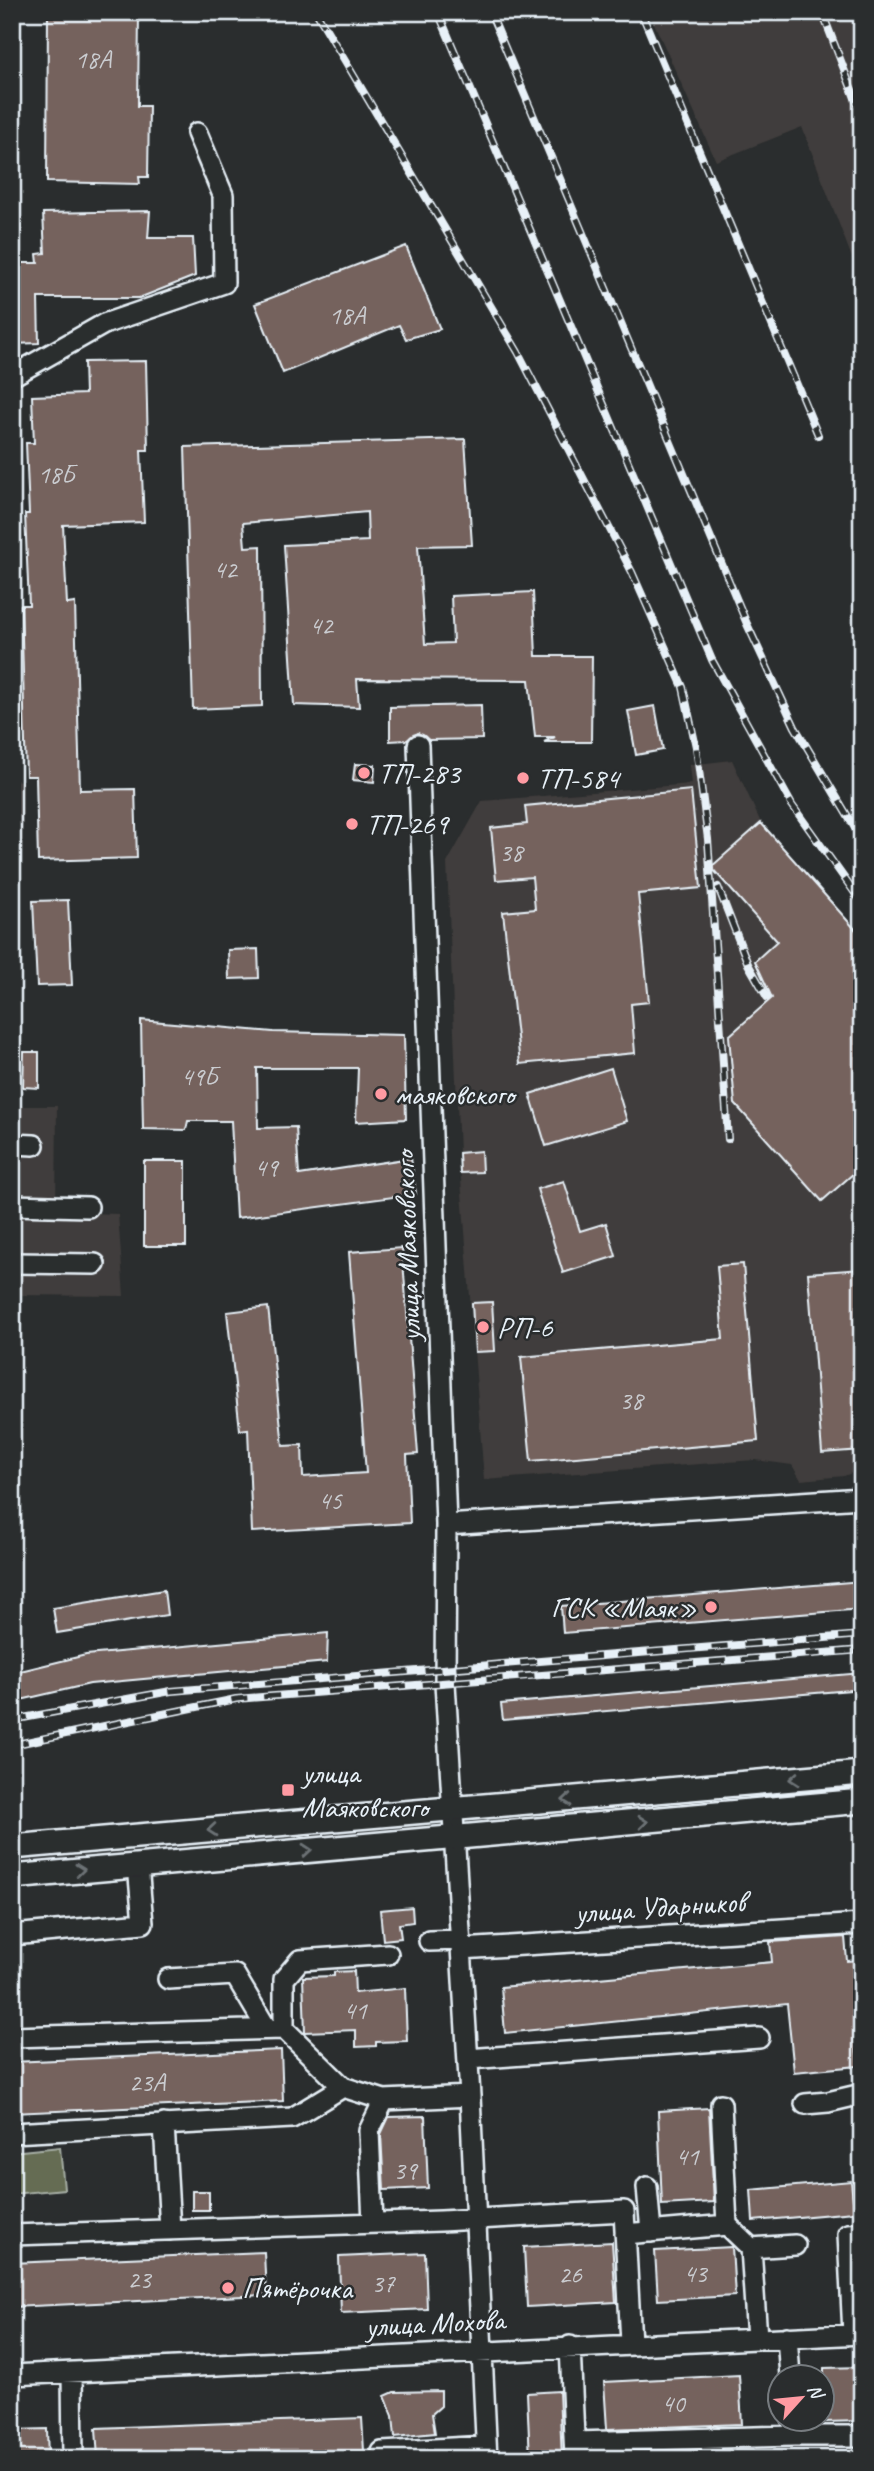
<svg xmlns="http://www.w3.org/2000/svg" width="874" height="2471" viewBox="0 0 874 2471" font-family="Caveat,sans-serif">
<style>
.built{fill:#403d3c}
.green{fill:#656c52;stroke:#a6aea5;stroke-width:2}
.building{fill:#74625d;stroke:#e8f1f8;stroke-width:2}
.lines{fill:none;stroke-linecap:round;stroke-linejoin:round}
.minor-casing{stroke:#e8f1f8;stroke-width:24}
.major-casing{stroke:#e8f1f8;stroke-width:28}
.minor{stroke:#2a2d2e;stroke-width:19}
.major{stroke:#2a2d2e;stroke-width:23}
.rail-casing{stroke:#e8f1f8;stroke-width:8}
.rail{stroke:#2a2d2e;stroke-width:5;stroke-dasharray:16;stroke-linecap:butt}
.oneway{stroke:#6c7275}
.poi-dot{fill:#ff9aa2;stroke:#2a2d2e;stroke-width:2.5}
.labels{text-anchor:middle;stroke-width:5;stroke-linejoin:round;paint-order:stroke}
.number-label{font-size:26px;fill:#cbcdd1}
.poi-label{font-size:30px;fill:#e8f1f8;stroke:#2a2d2e;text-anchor:start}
.street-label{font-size:30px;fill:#e8f1f8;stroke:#2a2d2e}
</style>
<rect width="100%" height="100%" fill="#2a2d2e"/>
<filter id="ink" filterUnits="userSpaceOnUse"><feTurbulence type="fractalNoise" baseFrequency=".0143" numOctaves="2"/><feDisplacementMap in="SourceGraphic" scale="14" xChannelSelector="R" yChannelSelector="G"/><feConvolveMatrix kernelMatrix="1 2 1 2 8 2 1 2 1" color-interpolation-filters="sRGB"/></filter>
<g filter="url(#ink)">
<path class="built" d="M649,12H862V284L802,127L716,161Z
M732,760L761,823L862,937V1469L844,1476L801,1480L792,1465L755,1460L484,1480L459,1153L447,863L482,801L691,784L689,765Z
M12,780L23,781L22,848H12Z
M12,1106H57L56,1212L118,1214L124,1296L12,1295Z"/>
<path class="green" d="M60,2147L64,2189L12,2194V2152Z"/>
<path class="building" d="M48,12H139L138,106H149L148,177H139L140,184L47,182Z
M150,211L148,238H193L195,276L139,298H38L39,343L12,344V263H38L37,254L45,253L43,213Z
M406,246L440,329L406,339L399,325L283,373L255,304Z
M146,361L148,450H141L144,522L63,525L67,604L75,603L80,790L135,789L137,858L38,861L36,776H26L21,605H29L25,514H29L26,443H34L32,396L85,394L84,362Z
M465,439L472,545L418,546L425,644L453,643L451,596L533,592L536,656H592L591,742H544L555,737H535L529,680L357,679L359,707L294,705L284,545L368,541L367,512L243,523L245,547L261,546L262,706L193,709L185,447Z
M481,705L482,739L429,740L418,733L407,740L390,741V707Z
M655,706L663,750L636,755L628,711Z
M355,764L375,765L374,782L353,780Z
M691,790L701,888L638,894L649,1002L631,1004L635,1053L520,1064L503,912L535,909L532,877L496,880L491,828L527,824L525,806Z
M761,823L862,937V1166L822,1201L735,1104L729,1036L772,998L755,961L777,941L711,867Z
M68,900L72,985L37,986L33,901Z
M258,949L259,978L229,979L228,950Z
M141,1020L273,1032L404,1035L406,1119L356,1122L358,1068H257L258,1128L296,1127L299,1175L411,1158L416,1194L236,1218L231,1121H188L186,1130L143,1129Z
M24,1052H39V1088L23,1087Z
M611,1068L627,1121L546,1146L530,1094Z
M481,1151L482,1172L460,1173L459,1153Z
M144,1161H186V1246H144Z
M564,1181L580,1231L606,1223L616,1256L563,1273L537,1189Z
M402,1248L418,1454L407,1455L410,1523L252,1532L248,1429L240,1430L227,1312L268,1307L283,1446L302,1445L303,1477L366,1473L349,1252Z
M743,1264L758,1441L531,1461L521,1357L723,1339L717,1266Z
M862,1269V1450L822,1453L808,1273Z
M492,1302L495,1351L475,1352L472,1303Z
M862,1581V1609L563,1633L561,1606Z
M164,1590L167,1615L57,1633L53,1608Z
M328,1633L327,1662L90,1684L12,1702V1673L86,1655Z
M862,1673V1689L503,1720L501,1704Z
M412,1907L413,1922L399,1924L401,1938L383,1940L380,1910Z
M845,1937L847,1961L859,1960L862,2029L855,2034L858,2066L794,2072L787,2004L505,2033L501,1987L772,1962L770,1942Z
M354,1971L355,1993L405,1988L407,2041L376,2042V2046L356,2047V2030L305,2032L303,1977L334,1976V1972Z
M281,2050L283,2101L12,2113V2062Z
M709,2108L714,2202L662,2205L658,2111Z
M425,2116L428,2188L384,2190L381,2134L389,2117Z
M851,2181L854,2212L753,2221L751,2190Z
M192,2191H209V2210H192Z
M612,2242L616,2302L527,2307L524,2247Z
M732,2247L735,2296L658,2300L655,2251Z
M264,2252L266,2295L12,2307V2263Z
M425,2253L427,2309L341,2313L339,2257Z
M862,2367V2421L823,2422L824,2368Z
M739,2375L742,2424L607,2429L604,2382Z
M441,2391V2406L432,2414L435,2433L395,2437L393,2416L385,2396L394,2392Z
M559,2391L562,2459H530L527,2393Z
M362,2418L364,2451L98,2459L96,2428Z
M47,2429L48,2459H12V2430Z"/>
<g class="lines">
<g class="minor-casing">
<path id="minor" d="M12,376L104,324L224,283L223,195L197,133
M418,745L446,1525L445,1683L470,2096L487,2459
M12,1144L34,1145
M12,1205L88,1207
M12,1263L95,1264
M446,1525L862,1498
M12,1935L143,1923L138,1865
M429,1941L461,1940
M461,1949L862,1924
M168,1979L235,1975L267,2029
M284,2029V1979L300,1960L388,1954
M12,2037L284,2029L343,2087
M468,2059L759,2038
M721,2104L727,2225
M805,2104L828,2102L862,2094
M164,2124L170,2230
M12,2133L292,2118L343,2087L384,2100L470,2096
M647,2187L651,2232
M373,2223L369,2131L384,2100
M625,2234L727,2225L751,2248L757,2338
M12,2235L441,2221L624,2211L631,2343
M751,2248L795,2245
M853,2334L848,2234L862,2233
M787,2337L790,2376
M570,2346L575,2459
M72,2373L73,2459
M12,2375L862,2334
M793,2418L794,2436H862
M711,2438L712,2459
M575,2442L794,2436
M383,2459L382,2452L486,2446"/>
</g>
<g class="major-casing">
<path id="major" d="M12,1847L862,1773
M12,1877L862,1801"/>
</g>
<use href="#minor" class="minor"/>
<use href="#major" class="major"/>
<g class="rail-casing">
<path id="rail" d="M316,12L518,352L632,572L683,687L696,747L708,839L728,1139
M438,12L712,660L792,805L862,903
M490,12L747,624L795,727L862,840
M641,12L818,435
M822,12L862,116
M718,887L748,964L767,997
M12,1720L171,1691L862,1635
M12,1745L236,1699L862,1650"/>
</g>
<use href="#rail" class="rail"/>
</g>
<defs><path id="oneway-chevron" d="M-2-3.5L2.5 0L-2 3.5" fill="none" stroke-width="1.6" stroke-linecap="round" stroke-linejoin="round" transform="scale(1.75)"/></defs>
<g class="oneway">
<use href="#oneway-chevron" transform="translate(794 1779) rotate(175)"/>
<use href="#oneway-chevron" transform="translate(567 1800) rotate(175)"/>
<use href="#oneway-chevron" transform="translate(643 1822) rotate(-5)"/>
<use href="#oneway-chevron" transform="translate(212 1830) rotate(175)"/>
<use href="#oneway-chevron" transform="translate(307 1850) rotate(-5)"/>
<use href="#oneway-chevron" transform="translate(80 1870) rotate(-6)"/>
</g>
</g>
<g class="poi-dot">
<circle cx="364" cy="773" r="7"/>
<circle cx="523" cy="778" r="7"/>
<circle cx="352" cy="824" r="7"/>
<circle cx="381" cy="1094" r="7"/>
<circle cx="483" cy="1327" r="7"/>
<circle cx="711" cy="1607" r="7"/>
<rect x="281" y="1783" width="14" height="14" rx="3.5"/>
<circle cx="228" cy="2288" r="7"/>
</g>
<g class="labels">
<g class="number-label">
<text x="93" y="68">18А</text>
<text x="347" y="324">18А</text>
<text x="56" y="483">18Б</text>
<text x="225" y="578">42</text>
<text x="321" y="634">42</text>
<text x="511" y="861">38</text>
<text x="199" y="1085">49Б</text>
<text x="266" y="1176">49</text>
<text x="631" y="1409">38</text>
<text x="330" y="1509">45</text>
<text x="355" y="2019">41</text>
<text x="147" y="2091">23А</text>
<text x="687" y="2165">41</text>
<text x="405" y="2179">39</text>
<text x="695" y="2282">43</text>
<text x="570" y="2283">26</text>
<text x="139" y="2288">23</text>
<text x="383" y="2292">37</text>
<text x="673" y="2412">40</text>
</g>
<g class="poi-label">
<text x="378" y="783">ТП-283</text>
<text x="537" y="788">ТП-584</text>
<text x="366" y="834">ТП-269</text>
<text x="395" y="1104">маяковского</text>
<text x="497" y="1337">РП-6</text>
<text x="697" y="1617" text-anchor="end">ГСК «Маяк»</text>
<text x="302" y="1783">улица<tspan x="302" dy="34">Маяковского</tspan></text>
<text x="242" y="2298">Пятёрочка</text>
</g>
<g class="street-label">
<text transform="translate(407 1246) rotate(-92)" y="10">улица Маяковского</text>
<text transform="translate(660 1907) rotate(-4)" y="10">улица Ударников</text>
<text transform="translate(435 2323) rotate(-3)" y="10">улица Мохова</text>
</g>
</g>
<rect width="874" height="2471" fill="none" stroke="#2a2d2e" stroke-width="42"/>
<rect x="21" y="21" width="832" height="2429" fill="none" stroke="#e8f1f8" stroke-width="2.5" filter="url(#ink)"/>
<g transform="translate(801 2398) rotate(63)"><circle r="33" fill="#2a2d2e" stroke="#767b7f" stroke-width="2"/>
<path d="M0-5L12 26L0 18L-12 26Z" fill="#ff9aa2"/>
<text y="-10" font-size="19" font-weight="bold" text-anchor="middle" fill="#e8f1f8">N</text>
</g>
</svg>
